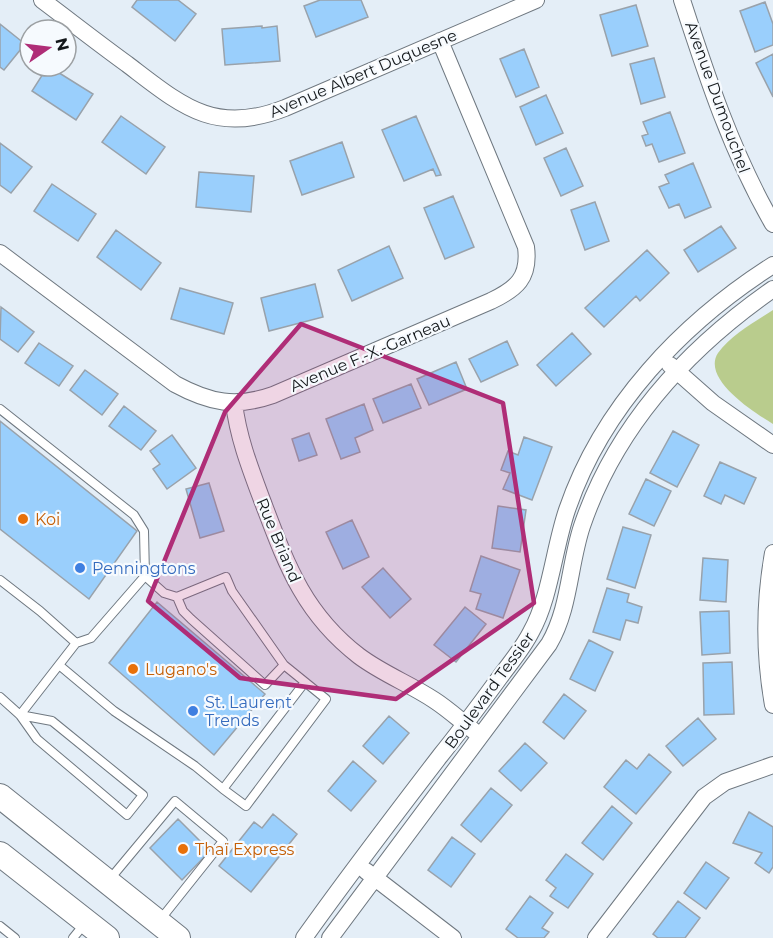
<svg xmlns="http://www.w3.org/2000/svg" width="773" height="938" viewBox="0 0 773 938" font-family="Montserrat,sans-serif">
<style>
.green{fill:#b9cc8d}
.building{fill:#9acffc;stroke:#99a2ab;stroke-width:1.5}
.lines{fill:none;stroke-linecap:round;stroke-linejoin:round}
.lane-casing{stroke:#6f7880;stroke-width:10}
.street-casing{stroke:#6f7880;stroke-width:18}
.secondary-casing{stroke:#6f7880;stroke-width:26}
.lane{stroke:#fff;stroke-width:8}
.street{stroke:#fff;stroke-width:16}
.secondary{stroke:#fff;stroke-width:24}
.marked{fill:#af2d77;fill-opacity:0.2;stroke:#af2d77;stroke-width:4.5;stroke-linejoin:round}
.food-dot{fill:#e8710a;stroke:#f6fafe;stroke-width:2}
.shop-dot{fill:#3f7fe0;stroke:#f6fafe;stroke-width:2}
.labels{text-anchor:middle;stroke-width:4.5;stroke-linejoin:round;paint-order:stroke}
.street-label{font-size:16px;fill:#14181b;stroke:#f6fafe}
.food-label{font-size:16px;fill:#c56008;stroke:#f6fafe;text-anchor:start}
.shop-label{font-size:16px;fill:#366cbe;stroke:#f6fafe;text-anchor:start}
</style>
<rect width="100%" height="100%" fill="#e4eef7"/>
<path class="green" d="M773,310V424C755,413 701,379 718,353C731,335 755,322 773,310Z"/>
<path class="building" d="M137,0H178L196,14L175,41L132,7Z
M320,0H361L368,17L316,37L304,6Z
M765,2L773,24V45L755,52L740,11Z
M636,5L648,46L612,56L600,15Z
M0,24L25,44L4,70L0,67Z
M262,26V28L277,26L280,61L225,65L222,29Z
M524,49L539,87L516,97L500,59Z
M773,54V97L756,63Z
M654,58L665,97L641,104L630,64Z
M48,66L93,94L76,120L32,91Z
M546,95L563,133L536,145L520,107Z
M670,112L685,153L659,162L652,144L646,146L642,136L648,134L643,122Z
M121,116L165,147L146,174L102,142Z
M416,116L441,175L436,176L433,169L404,181L382,130Z
M342,142L354,177L302,195L290,161Z
M0,143L32,167L11,193L0,185Z
M566,148L583,186L561,196L544,158Z
M693,163L711,207L685,218L679,204L669,208L659,187L669,183L665,175Z
M199,172L254,176L251,212L196,207Z
M52,184L96,214L78,241L34,211Z
M453,196L474,247L445,259L424,208Z
M595,202L609,241L585,250L571,210Z
M721,226L736,248L698,272L684,250Z
M116,230L161,263L141,290L97,257Z
M389,246L403,278L352,301L338,270Z
M647,250L669,273L640,301L636,296L604,327L585,308Z
M315,284L323,317L269,331L261,298Z
M180,288L233,303L224,334L171,319Z
M1,307L34,332L18,352L0,339Z
M572,333L591,354L556,386L537,365Z
M507,341L518,365L481,382L469,359Z
M39,343L73,366L59,386L25,363Z
M456,362L467,389L429,405L417,379Z
M85,370L118,394L102,415L70,390Z
M411,384L421,408L383,423L373,399Z
M364,404L373,430L355,438L360,452L341,459L326,419Z
M124,406L156,431L141,450L109,426Z
M0,421L137,531L89,599L0,529Z
M673,431L699,445L677,487L650,473Z
M309,433L317,455L299,461L292,439Z
M172,435L196,468L167,489L153,469L160,464L150,451Z
M524,437L552,447L532,500L503,489L510,473L501,470L508,451L518,455Z
M720,462L756,478L744,504L725,495L721,504L704,496Z
M646,479L671,491L654,526L629,514Z
M209,483L224,531L200,538L186,489Z
M498,506L526,510L520,552L492,548Z
M352,520L369,557L343,569L326,532Z
M623,527L651,535L635,588L607,579Z
M481,556L520,570L503,618L476,609L481,594L470,591Z
M703,558L728,560L726,602L700,600Z
M383,568L411,599L390,618L362,587Z
M607,588L629,594L627,602L642,607L638,623L626,620L620,640L593,632Z
M157,602L265,694L214,755L109,663Z
M465,607L486,624L456,662L434,645Z
M729,611L730,653L702,655L700,612Z
M589,640L613,652L595,691L570,679Z
M732,662L734,714L704,715L703,663Z
M564,694L586,711L564,739L543,722Z
M389,716L409,733L383,764L363,746Z
M698,718L716,739L683,766L666,746Z
M525,743L547,763L521,791L499,771Z
M649,754L671,772L636,814L604,787L626,760L637,769Z
M353,761L376,781L351,811L328,791Z
M491,788L512,805L481,842L461,825Z
M612,806L632,823L603,860L582,843Z
M749,812L773,827V867L769,873L755,863L762,853L733,843Z
M273,814L297,834L251,892L219,866L254,822L262,828Z
M178,819L210,851L182,880L150,848Z
M452,837L475,854L451,887L428,870Z
M566,854L593,874L568,908L550,896L556,888L546,880Z
M706,862L729,878L706,909L684,893Z
M530,896L553,913L542,928L549,932L544,938H518L506,929Z
M678,901L700,918L685,938H658L653,934Z"/>
<g class="lines">
<g class="lane-casing">
<path id="lane" d="M0,409L134,515L144,531L145,576L91,638L76,643L20,715
M0,580L40,611L76,643
M177,597L183,611L191,619L265,685L284,665
M59,665L114,711L195,766L223,789L305,682L284,665L232,591L226,577L177,597L164,593L145,576
M0,697L20,715L37,739L127,815L143,795L52,721L20,715
M223,789L246,806L326,699L305,682
M110,879L175,801L223,841L160,920
M0,926L15,938
M73,938L86,922"/>
</g>
<g class="street-casing">
<path id="street" d="M42,0C70,21 98,43 127,64C181,105 214,136 285,108L536,0
M682,0C707,77 732,153 773,224
M0,253L175,384C210,403 236,408 273,395L491,301C516,289 530,278 526,247L440,41
M670,365L713,403L773,445
M234,403C238,437 250,468 262,500C286,563 303,613 359,656C383,674 410,684 434,700C448,709 461,721 474,731
M773,553C764,604 764,654 773,705
M366,871L453,938
M304,938C348,876 394,816 440,756C461,730 481,703 500,677C511,662 523,648 531,632C550,599 554,548 567,510C602,407 682,323 773,265
M330,938L549,644C570,608 569,565 582,526C616,426 687,349 773,289
M596,938L704,797L725,782L773,765"/>
</g>
<g class="secondary-casing">
<path id="secondary" d="M0,796L178,938
M0,854L107,938"/>
</g>
<use href="#lane" class="lane"/>
<use href="#street" class="street"/>
<use href="#secondary" class="secondary"/>
</g>
<path class="marked" d="M301,324L503,403L534,603L396,699L240,678L148,601L225,412Z"/>
<g class="food-dot">
<circle cx="23" cy="519" r="6"/>
<circle cx="133" cy="669" r="6"/>
<circle cx="183" cy="849" r="6"/>
</g>
<g class="shop-dot">
<circle cx="80" cy="568" r="6"/>
<circle cx="193" cy="711" r="6"/>
</g>
<g class="labels">
<g class="street-label">
<text transform="translate(363 73) rotate(-23)" y="6">Avenue Albert Duquesne</text>
<text transform="translate(718 97) rotate(70)" y="6">Avenue Dumouchel</text>
<text transform="translate(370 353) rotate(-23)" y="6">Avenue F.-X.-Garneau</text>
<text transform="translate(279 540) rotate(67)" y="6">Rue Briand</text>
<text transform="translate(489 690) rotate(-54)" y="6">Boulevard Tessier</text>
</g>
<g class="food-label">
<text x="35" y="525">Koi</text>
<text x="145" y="675">Lugano's</text>
<text x="195" y="855">Thaï Express</text>
</g>
<g class="shop-label">
<text x="92" y="574">Penningtons</text>
<text x="205" y="708">St. Laurent<tspan x="205" dy="18">Trends</tspan></text>
</g>
</g>
<g transform="translate(48 48) rotate(76)"><circle r="28" fill="#f6fafe" stroke="#9ca0a3" stroke-width="1.5"/>
<path d="M0-4.5L10 22L0 15L-10 22Z" fill="#af2d77"/>
<text y="-9" font-size="16" font-weight="bold" text-anchor="middle" fill="#14181b">N</text>
</g>
</svg>
